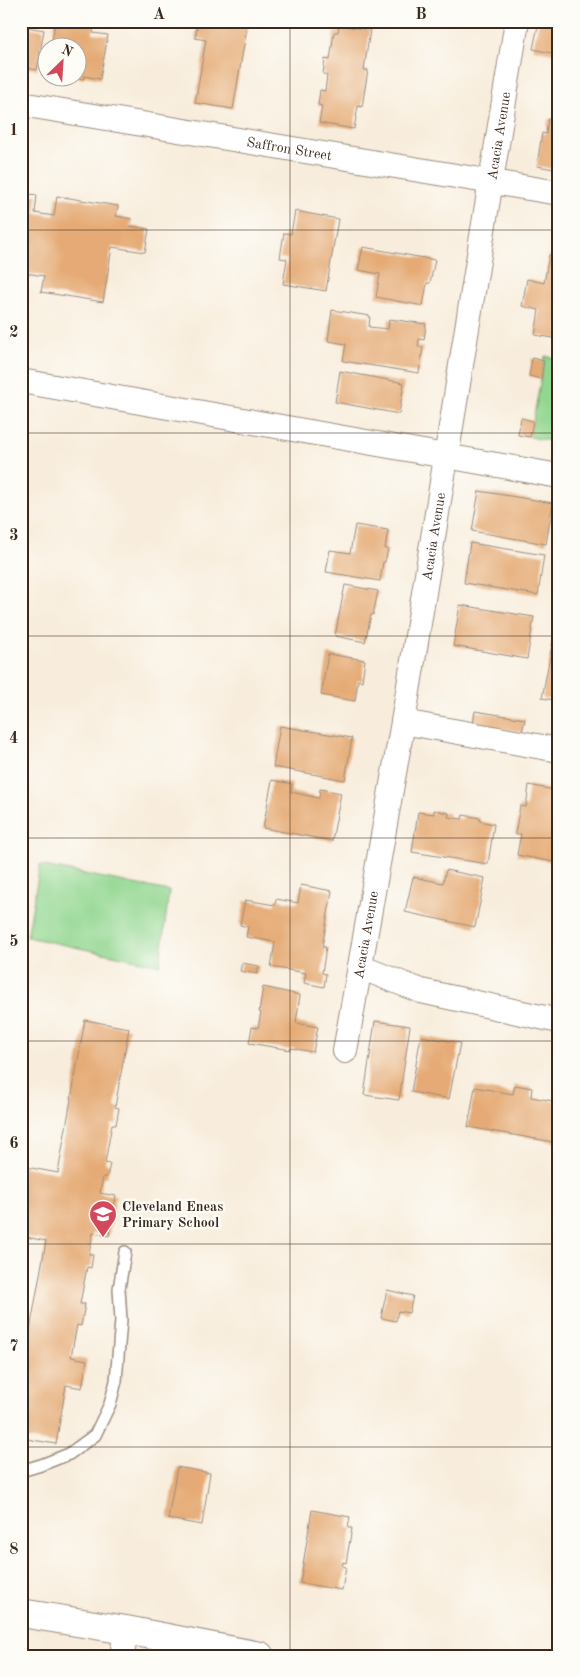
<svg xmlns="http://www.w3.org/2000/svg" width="580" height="1677" viewBox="0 0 580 1677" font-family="'Old Standard TT',serif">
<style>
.green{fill:#92d790;stroke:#668057}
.building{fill:#e5aa74}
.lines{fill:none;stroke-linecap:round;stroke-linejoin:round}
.service-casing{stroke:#9a8c7d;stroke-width:14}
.minor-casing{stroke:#9a8c7d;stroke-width:26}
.secondary-casing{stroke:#9a8c7d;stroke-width:30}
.service{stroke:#fff;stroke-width:11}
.minor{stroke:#fff;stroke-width:24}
.secondary{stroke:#fff;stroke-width:28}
.grid{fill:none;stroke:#3b2a1e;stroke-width:1;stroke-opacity:0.55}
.labels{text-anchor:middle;stroke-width:5;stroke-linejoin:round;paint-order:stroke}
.street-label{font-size:14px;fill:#3b2a1e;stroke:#fdfcf7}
.poi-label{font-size:14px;font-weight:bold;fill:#3b2a1e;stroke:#fdfcf7;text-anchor:start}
.neatline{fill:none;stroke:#3b2a1e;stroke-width:2}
.grid-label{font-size:16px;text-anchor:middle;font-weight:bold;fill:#3b2a1e}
</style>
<rect width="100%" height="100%" fill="#fdfcf7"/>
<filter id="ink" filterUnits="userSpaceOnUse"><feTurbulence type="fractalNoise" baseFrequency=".02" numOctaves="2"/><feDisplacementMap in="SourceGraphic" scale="10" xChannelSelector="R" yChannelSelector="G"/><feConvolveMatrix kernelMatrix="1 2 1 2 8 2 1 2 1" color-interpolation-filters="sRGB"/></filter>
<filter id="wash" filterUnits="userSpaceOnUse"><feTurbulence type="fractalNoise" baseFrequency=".0096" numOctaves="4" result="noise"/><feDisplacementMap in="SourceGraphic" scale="20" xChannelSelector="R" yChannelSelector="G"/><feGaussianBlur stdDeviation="1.12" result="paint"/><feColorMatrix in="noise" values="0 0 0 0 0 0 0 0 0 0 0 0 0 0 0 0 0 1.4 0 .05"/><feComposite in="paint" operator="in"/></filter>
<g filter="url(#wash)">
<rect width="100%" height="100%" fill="#f8eddc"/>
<path class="green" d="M545,356L559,359V443L530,437Z
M40,865L169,891L160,965L27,937Z"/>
<g id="blocks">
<path class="building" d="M55,21H95L93,33L108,35L100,79L84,76V79L78,78V48H51Z
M198,21H248L233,109L195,103L206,40L195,38Z
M539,21H559V58L555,57L556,54L533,49Z
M339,25L370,30L364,70H368L362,107L358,106L354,129L319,123L322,106L318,105L320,90L325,91L327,75L323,74L325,59L330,60L334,32H338Z
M21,26L44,30L37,70L21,67Z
M548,119L559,121V170L537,166L542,133L546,134Z
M21,193L37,195L35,213L54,216L57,196L118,206L116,216L132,219L130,226L149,229L145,252L112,247L103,302L41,292L44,276L25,273L21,287Z
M295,211L338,219L326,291L283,284L287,259L280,258L284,233L291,234Z
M363,247L435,260L430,283H427L423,306L376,297L380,274L358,270Z
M549,255L559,256V339L535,335L539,310L522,306L527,279L544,283Z
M332,310L370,316L369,327L388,329L389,319L426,324L424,340L419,339L418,347H423L419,373L343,361L346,344L328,341Z
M532,358L544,361L541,379L529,376Z
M340,371L404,383L399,414L335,402Z
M521,418L533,421L530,437L518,435Z
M479,491L553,503L546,544L472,531Z
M355,525L388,530L385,549H388L385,562H383L380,581L326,572L330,550L350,553Z
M470,543L544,555L538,595L464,583Z
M345,585L378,591L373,615H371L365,642L335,636Z
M460,605L534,617L527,659L453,646Z
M554,635L559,636V701L542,698Z
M328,654L365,660L362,681L358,680L355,701L321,695Z
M475,711L525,719L522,732L473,724Z
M280,726L352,738L345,780L273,767Z
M272,780L292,784L291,792L319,798L320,789L341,793L332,841L263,828Z
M529,785L559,791V854L558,858L554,857L553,862L517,855L521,834H515L520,806L526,807Z
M434,810L449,813L448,817L462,819L463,815L480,818V821L494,824L488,864L412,852L418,812L434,814Z
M446,870L485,878L475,927L405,912L413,877L443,883Z
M301,885L332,891L322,947H326L322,973L326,974L324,987L304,983L306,973L271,967L275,942L246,937L248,927L240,925L245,900L275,905L276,899L298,903Z
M242,963L259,966L257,974L240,971Z
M263,987L300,995L296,1023L318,1027L313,1052L291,1048V1050L249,1043L252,1027L258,1028L261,1012H259Z
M85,1020L129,1028L115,1107L119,1108L116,1125L112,1124L105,1163L110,1164L107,1177H103L100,1193L116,1196L109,1236L93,1233L89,1254L93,1255L91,1268L87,1267L80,1304H85L81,1326L77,1325L71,1357L87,1360L82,1388L66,1385L56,1444L21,1438V1380L46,1241L21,1236V1166L58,1173Z
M375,1021L410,1026L399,1100L364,1095Z
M421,1036L460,1043L449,1099L411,1092Z
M515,1085L532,1088L531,1097L559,1102V1143L468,1127L475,1087L513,1094Z
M387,1290L413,1296L409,1313L398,1311L396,1321L381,1318Z
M177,1467L210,1473L202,1525L168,1519Z
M312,1510L350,1517L348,1528H352L346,1563L343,1562L342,1566L346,1567L342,1590L300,1583Z"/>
</g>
</g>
<g filter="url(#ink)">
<use href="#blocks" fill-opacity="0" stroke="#9a8c7d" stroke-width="1"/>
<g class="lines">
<g class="service-casing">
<path id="service" d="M21,1471L41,1465L69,1454L95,1435L110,1404L116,1381L121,1320L119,1289L125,1252"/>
</g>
<g class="minor-casing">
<g id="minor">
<path id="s1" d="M21,104L559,193"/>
<path d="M21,381L559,476"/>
<path d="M403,722L559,750"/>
<path d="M360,967L421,991L559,1021"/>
<path id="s2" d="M345,1051L403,722L517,21"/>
<path d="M122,1656L126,1630"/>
</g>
</g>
<g class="secondary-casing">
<path id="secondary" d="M21,1613L126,1630L260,1656"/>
</g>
<use href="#service" class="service"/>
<use href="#minor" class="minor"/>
<use href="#secondary" class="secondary"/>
</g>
</g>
<path class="grid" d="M290,21V1656M21,230H559M21,433H559M21,636H559M21,838H559M21,1041H559M21,1244H559M21,1447H559"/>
<defs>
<g id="school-pin" transform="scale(1.4375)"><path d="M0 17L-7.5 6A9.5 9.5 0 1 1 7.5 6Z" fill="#d1495b" stroke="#fdfcf7"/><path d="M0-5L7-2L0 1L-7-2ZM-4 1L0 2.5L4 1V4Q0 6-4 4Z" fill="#fff"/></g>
</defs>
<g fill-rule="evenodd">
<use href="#school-pin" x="103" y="1214"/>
</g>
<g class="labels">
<g class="street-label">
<text dy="5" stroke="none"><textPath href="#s2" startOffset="928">Acacia Avenue</textPath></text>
<text dy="5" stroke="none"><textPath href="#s1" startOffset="272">Saffron Street</textPath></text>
<text dy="5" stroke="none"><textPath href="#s2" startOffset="522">Acacia Avenue</textPath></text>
<text dy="5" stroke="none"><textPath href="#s2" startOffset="118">Acacia Avenue</textPath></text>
</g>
<g class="poi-label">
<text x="122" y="1211">Cleveland Eneas<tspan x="122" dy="16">Primary School</tspan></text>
</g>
</g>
<rect width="580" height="1677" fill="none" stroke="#fdfcf7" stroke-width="55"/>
<g transform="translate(62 62) rotate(25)"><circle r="24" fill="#fdfcf7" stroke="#afa8a0"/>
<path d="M0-4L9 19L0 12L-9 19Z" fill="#d1495b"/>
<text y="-8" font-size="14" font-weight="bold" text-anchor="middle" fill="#3b2a1e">N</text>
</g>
<rect x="28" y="28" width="524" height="1622" class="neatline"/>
<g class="grid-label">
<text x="159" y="19">A</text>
<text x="421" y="19">B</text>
<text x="14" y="135">1</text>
<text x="14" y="337">2</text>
<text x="14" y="540">3</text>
<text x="14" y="743">4</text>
<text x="14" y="946">5</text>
<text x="14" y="1148">6</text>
<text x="14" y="1351">7</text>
<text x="14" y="1554">8</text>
</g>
</svg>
